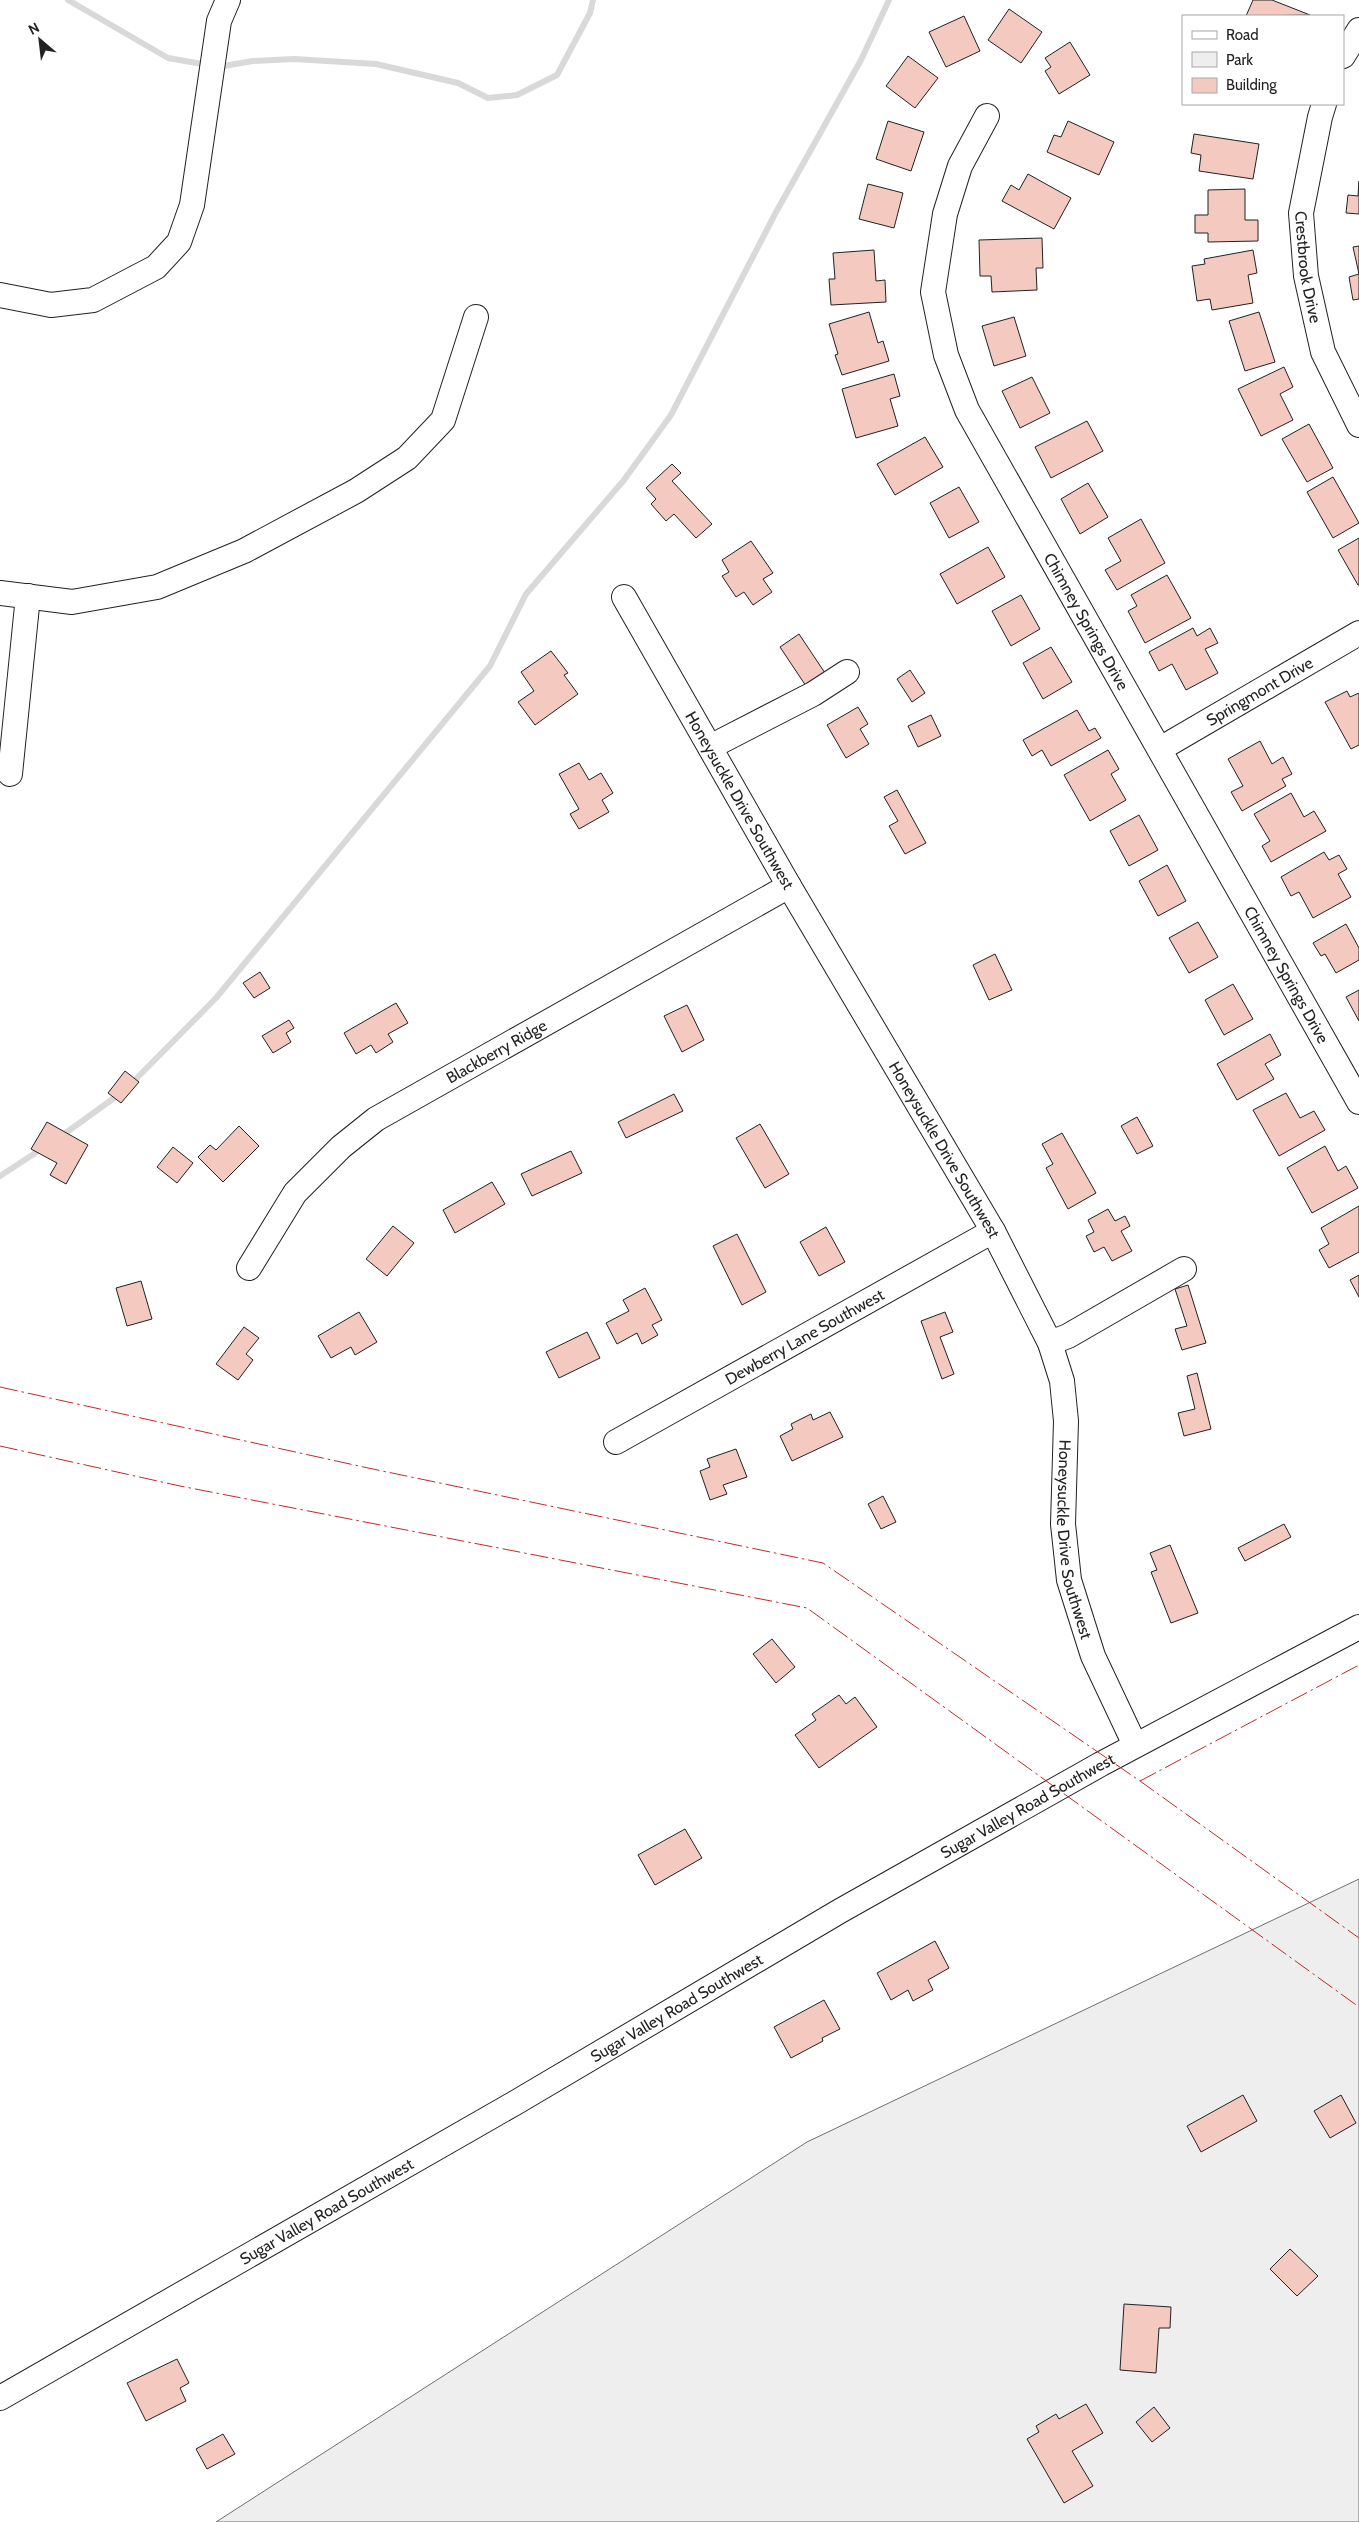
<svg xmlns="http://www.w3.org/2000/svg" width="1359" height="2522" viewBox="0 0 1359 2522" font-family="Cabin,sans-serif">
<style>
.green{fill:#eee;stroke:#6f6f6f}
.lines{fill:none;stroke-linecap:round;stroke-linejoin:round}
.stream{stroke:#d9d9d9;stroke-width:6}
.building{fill:#f3c9c0;stroke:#222}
.minor-casing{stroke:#222;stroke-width:26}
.minor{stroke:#fff;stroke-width:24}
.power{stroke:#c62828;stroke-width:1;stroke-dasharray:18 4 2.5 4;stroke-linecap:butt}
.labels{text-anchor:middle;stroke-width:4;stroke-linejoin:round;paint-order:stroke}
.street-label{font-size:16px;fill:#222;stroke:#fff}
</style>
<rect width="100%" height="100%" fill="#fff"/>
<path class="green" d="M1359,1879V2522H216L807,2142Z"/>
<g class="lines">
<path class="stream" d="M68,0L168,58L208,65
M218,67L253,61L294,59L376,64L458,83L488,98L517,95L557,75L590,13L593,0
M130,1085L216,998L490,666L526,594L624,480L671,415L775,214L861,60L889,0
M60,1137L121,1093
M0,1176L43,1148"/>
</g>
<path class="building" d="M1253,0H1272L1310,15L1246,16Z
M1009,9L1042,32L1021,63L988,40Z
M964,16L980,51L946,67L929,32Z
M1070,42L1090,75L1059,94L1045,71L1051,67L1045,58Z
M908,56L938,78L915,108L886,86Z
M888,121L924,132L911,171L876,159Z
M1068,121L1114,142L1099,175L1047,152L1054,135L1061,137Z
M1194,134L1259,144L1253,179L1199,171L1201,155L1191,153Z
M1028,174L1071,198L1054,229L1002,201L1011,185L1019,190Z
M1359,181V214L1346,213L1348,195L1358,196Z
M868,184L903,193L894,228L859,219Z
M1245,189V220H1258V241L1208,242V233H1195V215H1208V190Z
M1042,238L1043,268H1036L1037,290L992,292L991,276H980L979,240Z
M1359,246V299L1353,300L1349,277L1359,274L1353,247Z
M874,250L876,281L885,280L886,302L831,305L829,279H835L833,253Z
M1253,250L1257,273L1248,275L1253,303L1212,310L1210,299L1197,301L1192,266L1205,264L1204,259Z
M869,312L878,343L883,341L889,361L842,375L835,355L838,354L829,324Z
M1259,312L1275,362L1245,371L1229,321Z
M1014,317L1026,356L994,366L982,326Z
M1284,367L1293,387L1280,394L1293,420L1261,436L1238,389Z
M894,374L900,396L890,399L898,426L856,438L842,389Z
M1032,377L1050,413L1020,428L1002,391Z
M1087,421L1103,451L1051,478L1035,447Z
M1309,424L1333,468L1307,482L1282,439Z
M925,437L943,467L895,495L877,464Z
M672,464L681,473L672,481L712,524L696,538L674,514L666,521L651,504L656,499L646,488Z
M1333,477L1359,523L1333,538L1307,492Z
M1088,483L1108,517L1080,534L1061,499Z
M959,487L979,522L949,538L930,503Z
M1141,519L1165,563L1117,590L1105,570L1121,561L1108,538Z
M1359,538V585H1358L1338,550Z
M751,541L773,573L763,579L772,592L753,605L744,592L736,597L722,576L729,572L722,560Z
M988,547L1005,577L957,604L940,574Z
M1167,575L1191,618L1145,643L1128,611L1137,606L1131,595Z
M1021,595L1040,629L1011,646L992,611Z
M1193,628L1197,636L1210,628L1218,643L1205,649L1218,673L1186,690L1172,664L1159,671L1149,652Z
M799,634L827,676L808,689L780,647Z
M1051,647L1072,682L1043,699L1023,663Z
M551,651L568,673L564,675L578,694L535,725L518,702L534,691L521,672Z
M910,670L925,693L912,702L897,679Z
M1347,691L1350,697L1359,693V745L1351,749L1325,702Z
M858,707L868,724L860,729L869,744L846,758L827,725Z
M1077,710L1089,731L1095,728L1101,738L1051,766L1042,750L1032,756L1023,740Z
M931,715L941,736L918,747L908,726Z
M1260,741L1272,764L1283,757L1292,774L1282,779L1286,786L1242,811L1231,792L1243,786L1228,759Z
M1108,750L1119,769L1111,774L1126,800L1090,821L1064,775Z
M579,763L589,780L601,773L613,793L602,800L609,812L579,829L570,814L579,809L559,774Z
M897,790L926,843L905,854L889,826L898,821L884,797Z
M1291,793L1304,817L1314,811L1326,831L1271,862L1262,846L1270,841L1254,814Z
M1139,815L1158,850L1129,866L1110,831Z
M1324,852L1329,860L1339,855L1347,869L1338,874L1351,897L1313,918L1299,892L1291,896L1281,877Z
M1167,865L1186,901L1158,916L1139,881Z
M1198,922L1218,957L1189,973L1169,938Z
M1346,924L1359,948V960L1336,973L1325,954L1321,956L1313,943Z
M995,954L1012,990L989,1000L973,965Z
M260,972L270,988L254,998L243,983Z
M1233,984L1253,1019L1224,1035L1205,1000Z
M1359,990V1021L1346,997Z
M396,1003L408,1023L388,1034L393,1042L376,1053L371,1045L356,1054L344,1033Z
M687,1005L704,1040L682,1052L664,1016Z
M289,1020L294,1028L286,1033L291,1042L273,1053L262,1036Z
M1270,1034L1281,1055L1265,1064L1274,1079L1237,1100L1217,1064Z
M125,1071L139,1082L121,1103L108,1093Z
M1286,1093L1300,1118L1314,1111L1325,1130L1279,1156L1253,1110Z
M674,1094L683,1111L626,1138L618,1122Z
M1137,1117L1153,1146L1137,1154L1121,1126Z
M47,1122L88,1145L66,1184L50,1175L57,1163L31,1149Z
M760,1124L789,1174L765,1188L736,1138Z
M239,1126L259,1146L223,1182L198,1157L210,1145L216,1150Z
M1062,1133L1096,1193L1068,1209L1046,1168L1053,1164L1042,1144Z
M1325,1146L1338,1171L1346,1166L1358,1188L1312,1213L1287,1168Z
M173,1147L193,1163L177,1183L157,1167Z
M571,1151L582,1173L532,1196L521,1174Z
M492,1182L505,1204L455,1233L443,1210Z
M1359,1206V1252L1329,1268L1319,1250L1329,1244L1321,1228Z
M1108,1209L1115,1221L1125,1216L1130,1226L1121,1231L1132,1251L1112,1261L1104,1247L1094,1252L1086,1236L1094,1232L1088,1220Z
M393,1226L414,1243L387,1276L366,1259Z
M826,1227L845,1262L819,1276L800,1242Z
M737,1234L766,1292L742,1305L713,1246Z
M1359,1275V1297L1350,1280Z
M141,1281L152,1319L127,1326L116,1288Z
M1188,1285L1206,1343L1182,1350L1175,1329L1187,1326L1175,1289Z
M645,1288L662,1320L652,1325L658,1335L642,1344L637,1333L617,1344L606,1323L629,1311L623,1300Z
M359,1312L377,1342L355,1355L351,1347L331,1358L318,1336Z
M945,1312L953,1332L940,1337L954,1374L942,1379L921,1321Z
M244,1327L259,1338L246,1354L253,1360L238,1380L216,1364Z
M587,1332L600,1358L559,1378L546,1352Z
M1197,1373L1211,1429L1184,1436L1178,1413L1195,1409L1187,1376Z
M830,1412L843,1437L792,1461L780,1436L793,1429L791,1424L811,1414L813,1420Z
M736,1449L747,1477L723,1485L727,1494L710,1500L700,1471L710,1467L707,1459Z
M883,1496L896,1522L881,1529L868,1504Z
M1284,1524L1291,1537L1245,1561L1238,1548Z
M1170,1545L1198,1613L1171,1623L1151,1572L1157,1570L1150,1553Z
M772,1639L795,1667L776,1683L753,1654Z
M839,1695L846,1704L855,1697L877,1727L819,1768L795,1735L816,1720L812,1714Z
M685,1829L702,1858L655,1885L638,1855Z
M935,1941L949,1968L928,1980L933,1990L913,2001L908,1990L891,2000L877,1973Z
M824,2000L840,2029L822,2038L823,2041L791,2058L774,2027Z
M1243,2095L1257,2121L1201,2152L1187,2126Z
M1341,2095L1356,2123L1330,2138L1314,2111Z
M1290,2249L1318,2276L1297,2296L1270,2269Z
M1124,2304L1171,2307L1170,2328H1159L1156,2373L1120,2370Z
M177,2359L189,2383L180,2388L186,2401L146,2421L127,2383Z
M1086,2404L1103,2433L1072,2451L1093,2486L1064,2503L1027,2439L1039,2432L1036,2426L1056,2414L1059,2419Z
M1154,2407L1170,2428L1152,2442L1136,2422Z
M223,2434L235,2454L207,2469L196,2449Z"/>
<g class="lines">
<g class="minor-casing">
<g id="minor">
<path d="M1343,56L1359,30"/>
<path id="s1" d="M1324,104L1320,117L1301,213L1306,276L1323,352L1359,425"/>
<path id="s2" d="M987,116L960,166L945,214L933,292L946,355L967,410L1359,1102"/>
<path d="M0,295L51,305L93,300L156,267L179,242L192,205L219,21L228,0"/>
<path d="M0,593L72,602L157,587L244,551L356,491L407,458L443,420L476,317"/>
<path id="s3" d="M624,597L789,886L993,1231L1050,1343L1062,1381L1066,1421L1063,1524L1069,1580L1093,1656L1135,1745"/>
<path d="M710,747L813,694L847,672"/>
<path id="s4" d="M1160,749L1359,633"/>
<path d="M10,774L28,596"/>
<path id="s5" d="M249,1268L295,1193L341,1147L376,1119L789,886"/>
<path d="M1050,1343L1068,1336L1184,1269"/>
<path id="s6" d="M616,1442L993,1231"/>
<path id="s7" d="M0,2398L515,2103L840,1911L1101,1764L1359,1627"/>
</g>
</g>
<use href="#minor" class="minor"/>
<path class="power" d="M0,1387L368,1468L823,1563L1140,1781L1359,1938
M0,1446L180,1486L807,1608L1359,2007
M1140,1781L1359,1665"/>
</g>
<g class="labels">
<g class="street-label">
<text dy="6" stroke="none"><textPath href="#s1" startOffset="166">Crestbrook Drive</textPath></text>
<text dy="6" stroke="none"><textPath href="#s2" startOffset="552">Chimney Springs Drive</textPath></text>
<text dy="6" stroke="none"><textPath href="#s4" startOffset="115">Springmont Drive</textPath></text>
<text dy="6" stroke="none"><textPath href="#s3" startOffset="234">Honeysuckle Drive Southwest</textPath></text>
<text dy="6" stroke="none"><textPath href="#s2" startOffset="958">Chimney Springs Drive</textPath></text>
<text dy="6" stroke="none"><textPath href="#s5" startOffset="336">Blackberry Ridge</textPath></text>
<text dy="6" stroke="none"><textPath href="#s3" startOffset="639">Honeysuckle Drive Southwest</textPath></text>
<text dy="6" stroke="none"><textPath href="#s6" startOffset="216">Dewberry Lane Southwest</textPath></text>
<text dy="6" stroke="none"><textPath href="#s3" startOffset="1059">Honeysuckle Drive Southwest</textPath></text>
<text dy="6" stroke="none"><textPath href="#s7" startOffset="1186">Sugar Valley Road Southwest</textPath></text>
<text dy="6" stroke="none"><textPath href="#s7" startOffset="781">Sugar Valley Road Southwest</textPath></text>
<text dy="6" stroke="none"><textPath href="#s7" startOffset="376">Sugar Valley Road Southwest</textPath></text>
</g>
</g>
<rect x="1182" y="15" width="162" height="90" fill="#ffffff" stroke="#a7a7a7"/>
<rect x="1192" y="31" width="25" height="8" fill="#ffffff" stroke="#a7a7a7"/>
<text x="1226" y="40" font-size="15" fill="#222222">Road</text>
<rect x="1192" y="52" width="25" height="15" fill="#eeeeee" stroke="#a7a7a7"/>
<text x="1226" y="65" font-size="15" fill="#222222">Park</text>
<rect x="1192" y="78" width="25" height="15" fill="#f3c9c0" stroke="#a7a7a7"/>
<text x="1226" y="90" font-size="15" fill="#222222">Building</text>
<g transform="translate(40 40) rotate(332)" stroke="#ffffff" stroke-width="4" paint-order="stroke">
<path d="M0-4L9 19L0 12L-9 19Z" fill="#222222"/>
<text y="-8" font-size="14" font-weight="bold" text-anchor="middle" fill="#222222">N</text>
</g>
</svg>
